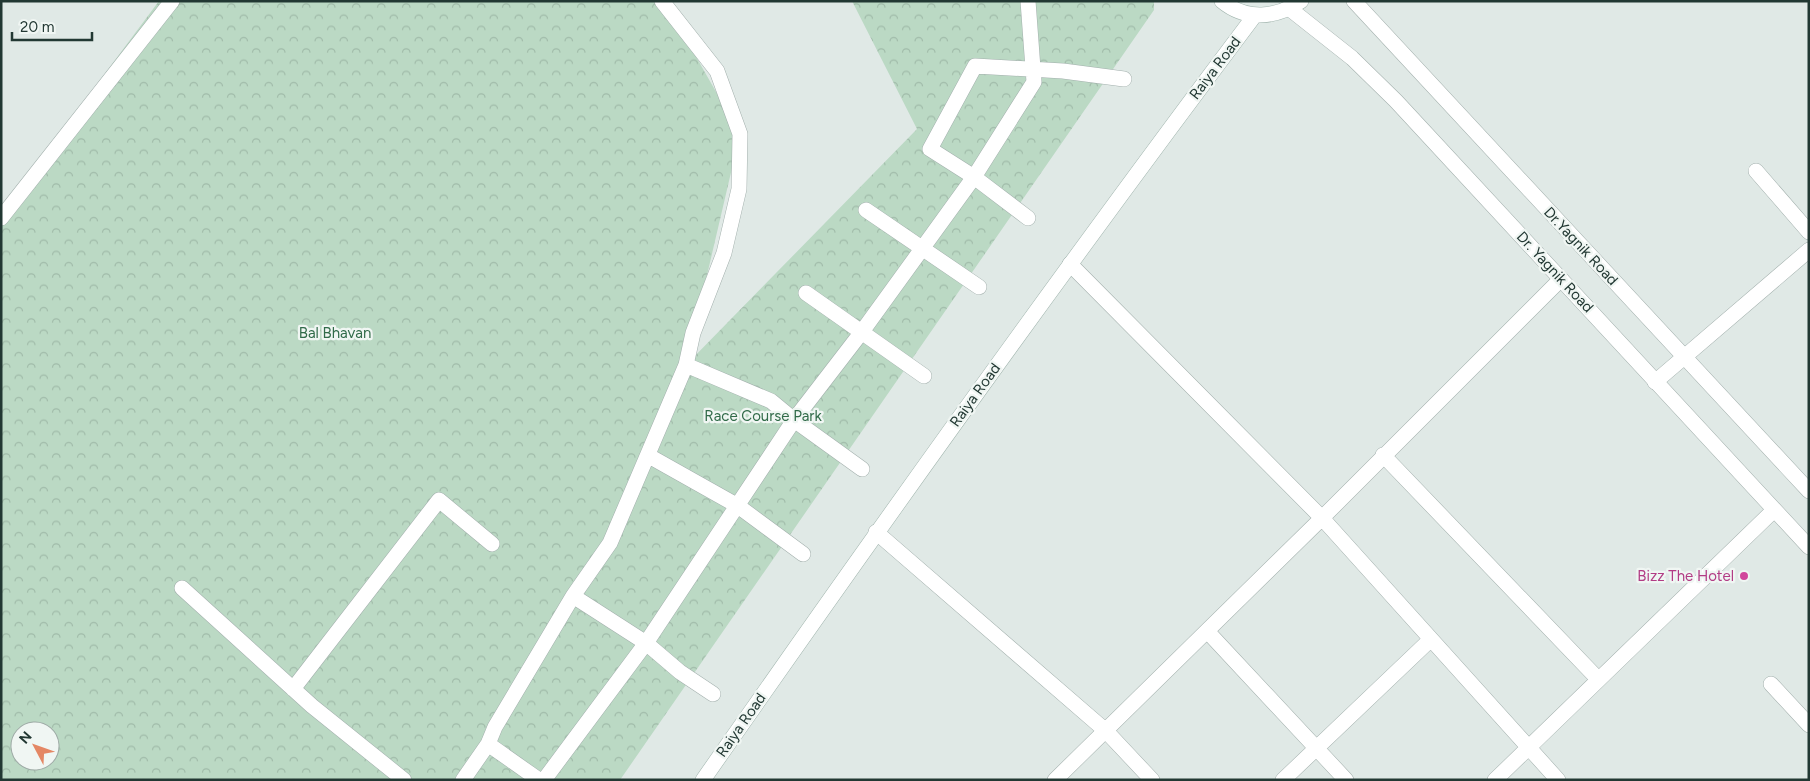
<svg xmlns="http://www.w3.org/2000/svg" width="1810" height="781" viewBox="0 0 1810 781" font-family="Figtree,sans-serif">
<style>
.park{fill:url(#park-crowns);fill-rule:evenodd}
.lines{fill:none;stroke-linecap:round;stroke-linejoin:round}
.pedestrian-casing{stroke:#a3b0ad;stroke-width:16}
.minor-casing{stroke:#a3b0ad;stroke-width:16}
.tertiary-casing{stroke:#a3b0ad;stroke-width:16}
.secondary-casing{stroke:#a0b4ad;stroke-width:16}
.pedestrian{stroke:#fff;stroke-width:15}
.minor{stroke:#fff;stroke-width:15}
.tertiary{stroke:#fff;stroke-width:15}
.secondary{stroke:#fff;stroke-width:15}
.hotel-dot{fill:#d1479c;stroke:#f0f6f3;stroke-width:2}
.labels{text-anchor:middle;stroke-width:4.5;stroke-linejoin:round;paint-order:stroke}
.street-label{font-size:15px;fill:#223833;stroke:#f0f6f3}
.park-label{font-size:15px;fill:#316b49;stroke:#f0f6f3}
.hotel-label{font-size:15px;fill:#b23c85;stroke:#f0f6f3;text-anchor:end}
</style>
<defs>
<pattern id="park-crowns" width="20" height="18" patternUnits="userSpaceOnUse" patternTransform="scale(1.25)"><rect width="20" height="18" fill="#bbd9c4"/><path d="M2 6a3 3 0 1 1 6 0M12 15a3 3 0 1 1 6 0" fill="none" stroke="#a0bba9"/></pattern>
</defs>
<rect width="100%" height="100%" fill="#e0e9e6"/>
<path class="park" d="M159,1H661L674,18L740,134L686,365L917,129L852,1H1154V10L620,780H1V213ZM20,731H50V761H20Z"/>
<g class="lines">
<g class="pedestrian-casing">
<path id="pedestrian" d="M866,210L979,287
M1,218L172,1
M1028,218L974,177L930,149L975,66L1063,71L1124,79
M806,293L924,376
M686,365L771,401L794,420L862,469
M649,456L738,506L803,554
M182,588L312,706L404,780
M573,596L646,643L680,672L713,694
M293,689L439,500L492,544
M488,744L539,780
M463,780L488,744L495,727L573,596L610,543L686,365L693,333L724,253L739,189L740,134L717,71L662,1
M544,780L646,643L794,420L861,333L974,177L1034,82L1028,1"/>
</g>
<g class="minor-casing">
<path id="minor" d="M1756,171L1809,232
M1070,264L1322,518L1558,780
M1655,382L1809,250
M1383,455L1598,679
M876,532L1106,731L1152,780
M1207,631L1346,780
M1771,684L1809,725
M1055,780L1322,518L1561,279
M1283,780L1430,640
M1495,780L1773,511"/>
</g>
<g class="tertiary-casing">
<path id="tertiary" d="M1354,1L1809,491
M1290,9L1352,58L1396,101L1809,547"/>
</g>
<g class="secondary-casing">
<path id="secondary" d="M1222,1C1246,21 1277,18 1301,1
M703,780C883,522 1066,266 1255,15"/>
</g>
<use href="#pedestrian" class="pedestrian"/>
<use href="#minor" class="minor"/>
<use href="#tertiary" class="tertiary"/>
<use href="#secondary" class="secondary"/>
</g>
<circle class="hotel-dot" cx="1744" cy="576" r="5"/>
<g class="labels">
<g class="street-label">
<text transform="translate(1215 68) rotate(-53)" y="5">Raiya Road</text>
<text transform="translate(1581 246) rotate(47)" y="5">Dr.Yagnik Road</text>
<text transform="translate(1555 272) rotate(47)" y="5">Dr. Yagnik Road</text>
<text transform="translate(975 395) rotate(-54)" y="5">Raiya Road</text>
<text transform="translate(741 725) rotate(-55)" y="5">Raiya Road</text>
</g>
<g class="park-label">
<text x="335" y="338">Bal Bhavan</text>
<text x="763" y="421">Race Course Park</text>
</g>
<g class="hotel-label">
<text x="1734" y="581">Bizz The Hotel</text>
</g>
</g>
<rect width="1810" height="781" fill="none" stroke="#223833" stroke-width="5"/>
<g transform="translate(35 746) rotate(311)"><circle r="24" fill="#f0f6f3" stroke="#9eaaa6"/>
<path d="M0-4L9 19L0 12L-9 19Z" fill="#e48764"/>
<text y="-8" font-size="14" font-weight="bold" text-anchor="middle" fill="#223833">N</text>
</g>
<path d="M12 32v8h80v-8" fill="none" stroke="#223833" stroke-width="2.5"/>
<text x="20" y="32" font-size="15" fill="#223833" stroke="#f0f6f3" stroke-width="4" paint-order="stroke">20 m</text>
</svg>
